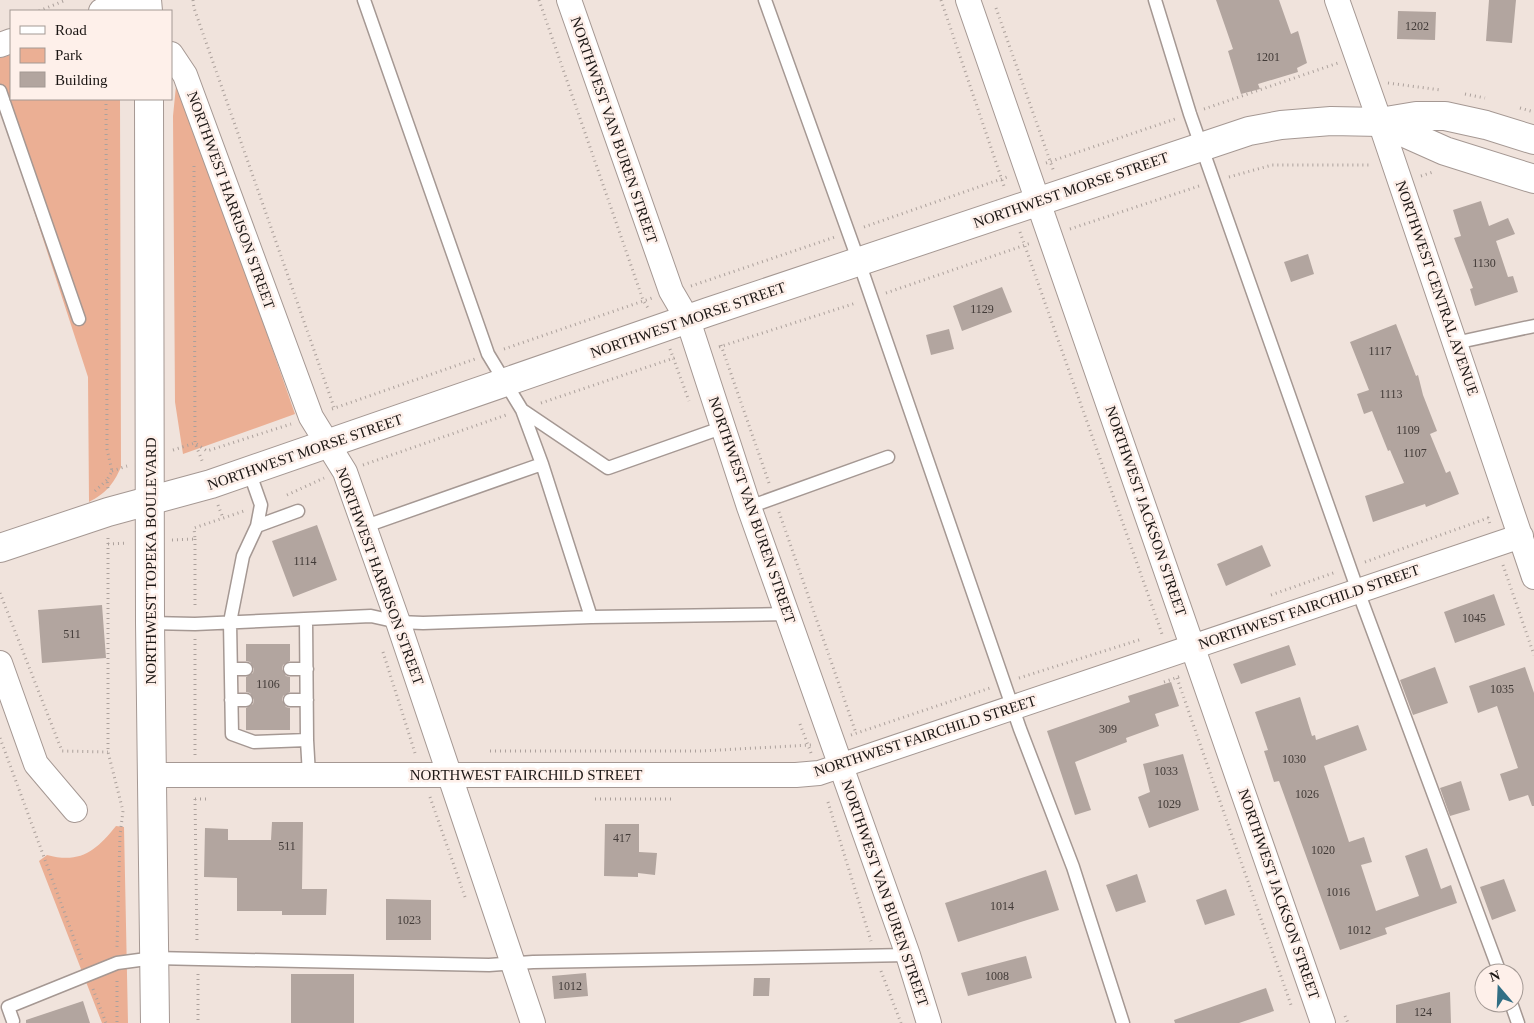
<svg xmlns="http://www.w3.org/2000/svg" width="1534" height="1023" viewBox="0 0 1534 1023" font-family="'Times New Roman',serif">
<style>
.green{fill:#ebaf94}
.building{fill:#b2a59f}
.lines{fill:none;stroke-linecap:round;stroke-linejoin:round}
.lane-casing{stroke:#a59893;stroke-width:15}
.street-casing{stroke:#a59893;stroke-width:26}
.secondary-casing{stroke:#a59893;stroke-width:30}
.primary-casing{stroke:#a59893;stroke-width:30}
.path{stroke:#aca19c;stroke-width:3;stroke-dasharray:1 4;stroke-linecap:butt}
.lane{stroke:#fff;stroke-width:12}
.street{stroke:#fff;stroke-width:24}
.secondary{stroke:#fff;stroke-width:28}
.primary{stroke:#fff;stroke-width:28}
.labels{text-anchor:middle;stroke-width:5;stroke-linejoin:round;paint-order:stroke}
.number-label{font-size:12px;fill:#413a37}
.street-label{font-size:15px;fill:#1b1614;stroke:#fef0ea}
</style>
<rect width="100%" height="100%" fill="#f0e3dc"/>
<path class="green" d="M11,55V99H120L121,467C113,485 106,493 89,502L88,377L0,107V58Z
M177,76L295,414L183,454L175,402L173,116Z
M116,826L124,827L128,1023H102L39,861L47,855C80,864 96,851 116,826Z"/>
<path class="building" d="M1216,0H1279L1291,34L1298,31L1307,63L1297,68L1298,72L1258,84L1260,89L1241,94L1228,51L1233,49Z
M1489,0H1516L1512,43L1486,41Z
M1398,11L1436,12L1435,40L1397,39Z
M1481,201L1489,226L1508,218L1515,234L1496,241L1508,277L1513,276L1518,292L1475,306L1470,289L1473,288L1454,238L1461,236L1453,210Z
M1308,254L1314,274L1291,282L1284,262Z
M1002,287L1012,312L962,331L953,306Z
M1396,324L1416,376L1418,375L1423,395L1437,431L1430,434L1446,473L1450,471L1459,494L1426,507L1425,504L1373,522L1365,496L1404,483L1390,450L1388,451L1372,411L1364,414L1357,394L1369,390L1350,342Z
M949,329L954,349L931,355L926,335Z
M317,525L337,580L293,597L272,541Z
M1262,545L1271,566L1226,586L1217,564Z
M1494,594L1505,625L1455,643L1444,612Z
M102,605L106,658L42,663L38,610Z
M246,644H290V661L283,665L282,669L286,676L290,677V692L283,696L282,700L286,707L290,708V730H246V708L253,704L254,700L250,693L246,692V677L253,673L254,669L250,662L246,661Z
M1289,645L1296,665L1241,684L1233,664Z
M1435,667L1448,703L1413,715L1400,680Z
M1525,667L1534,693V806H1532L1528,795L1509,801L1500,774L1518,768L1497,706L1478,713L1469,686Z
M1171,682L1179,706L1155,714L1159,726L1126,738L1127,742L1075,762L1091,810L1075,815L1047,731L1130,702L1128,696Z
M1300,697L1312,736L1315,735L1316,740L1358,725L1367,750L1324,766L1349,842L1364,837L1372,862L1361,865L1376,911L1419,896L1405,856L1427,848L1441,889L1451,885L1457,903L1385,928L1387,934L1340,950L1279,781L1274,782L1264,751L1268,750L1255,712Z
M1183,754L1199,810L1149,828L1138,797L1150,792L1143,764Z
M1461,781L1470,810L1450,816L1440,788Z
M272,822H303L302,889H327L326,915H282V911H237V878L204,877L205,828L228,829V840H271Z
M605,824H639V852L657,853L655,875L638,873V877L604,876Z
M1046,870L1059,910L958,942L945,903Z
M1137,874L1146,902L1116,912L1106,885Z
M1504,879L1516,911L1492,920L1480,887Z
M1226,889L1235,915L1205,925L1196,900Z
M386,899L431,900V940H386Z
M1026,956L1032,978L968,996L961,973Z
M586,973L588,996L554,999L552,976Z
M291,974H354V1023H291Z
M754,978H770L769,996H753Z
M1266,988L1274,1011L1239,1023H1175L1174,1020Z
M1450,992L1451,1023H1396V1005Z
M83,1001L90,1023H26V1020Z"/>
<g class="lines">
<g class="lane-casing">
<path id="lane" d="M765,0L859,262L1020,729L1073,867L1123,1023
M1155,0L1190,114L1358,591L1500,973
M0,91L79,319
M1455,343L1534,326
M522,410L608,468L724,427
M249,471L261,505L257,526L243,556L230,622L232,734L254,742L307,740L306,619
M749,507L888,457
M257,526L298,511
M363,527L542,464
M591,617L789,614
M150,623L195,624L371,616L398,622L423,623L591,617L542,464L522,410L488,354L364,0
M231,669H246
M290,669H307
M231,700H246
M290,700H307
M307,740L309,775
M1511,1003L1518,1023
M13,1021L8,1007L117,963L154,958L489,965L533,962L908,955"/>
</g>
<g class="street-casing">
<path id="street" d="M569,0L671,291L688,320L749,507L908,955L929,1023
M968,0L1323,1023
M1337,0L1380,122L1534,577
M101,11L134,0
M0,45L11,41
M171,54L185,75L311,417L345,472L398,622L533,1023
M0,663L36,764L75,810
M152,775H796L819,773L1521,536"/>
</g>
<g class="secondary-casing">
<path id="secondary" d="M1380,122L1445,151L1534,179
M0,548L108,512L211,484L708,312L1249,131L1281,125L1331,121L1380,122L1416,116H1445L1486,125L1534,140"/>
</g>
<g class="primary-casing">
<path id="primary" d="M147,0L148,11
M149,99L150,623L155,1023"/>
</g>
<path class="path" d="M193,0L194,8L335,410
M539,0L643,300L648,308
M941,0L1005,189
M996,8L1054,172
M39,11L66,0
M1388,83L1441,90
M1465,94L1485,98
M106,99L107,449L112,471L107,480L108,489
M1520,108L1534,112
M1204,109L1338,63
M1046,163L1175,119
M194,166L195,443L203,463
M1421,176L1433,172
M1229,177L1272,165H1371
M864,227L1007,177
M1070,229L1199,186
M1020,232L1162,634
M691,286L835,237
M886,293L1031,243
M721,345L769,483
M719,347L856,303
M504,349L652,298
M670,349L689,401
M541,403L677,357
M332,409L475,359
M173,450L195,443L207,451L291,424
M363,465L506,415
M112,471L127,466
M95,491L107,480
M287,495L324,478
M218,505L223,518
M779,512L856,733
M108,538V752L123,811L120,835L117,947
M195,539V607
M172,540L195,539L194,528L244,511
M108,544L128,543
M1365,562L1488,518L1490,524
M1503,565L1534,655
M0,593L62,751L108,752
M1271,595L1336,572
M195,639V755
M383,652L415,753
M1019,678L1142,639
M1177,678L1291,1005
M1164,682L1181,676
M800,724L811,753
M851,735L990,688
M0,738L82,960
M490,751H701L811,745
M430,797L465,897
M195,799H206
M195,799L197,942
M595,799H674
M828,802L871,941
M881,971L901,1023
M198,974V1023
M117,981V1023
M93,989L106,1023
M1345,1016L1348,1023"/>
<use href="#lane" class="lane"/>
<use href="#street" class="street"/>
<use href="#secondary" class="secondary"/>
<use href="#primary" class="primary"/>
</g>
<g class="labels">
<g class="number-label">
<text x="1417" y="30">1202</text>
<text x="1268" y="61">1201</text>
<text x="1484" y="267">1130</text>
<text x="982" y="313">1129</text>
<text x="1380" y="355">1117</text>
<text x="1391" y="398">1113</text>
<text x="1408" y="434">1109</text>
<text x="1415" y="457">1107</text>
<text x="305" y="565">1114</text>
<text x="1474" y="622">1045</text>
<text x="72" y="638">511</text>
<text x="268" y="688">1106</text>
<text x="1502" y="693">1035</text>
<text x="1108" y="733">309</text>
<text x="1294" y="763">1030</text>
<text x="1166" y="775">1033</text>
<text x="1307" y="798">1026</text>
<text x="1169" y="808">1029</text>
<text x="622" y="842">417</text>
<text x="287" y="850">511</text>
<text x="1323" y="854">1020</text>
<text x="1338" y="896">1016</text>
<text x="1002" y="910">1014</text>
<text x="409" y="924">1023</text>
<text x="1359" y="934">1012</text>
<text x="997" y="980">1008</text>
<text x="570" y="990">1012</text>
<text x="1423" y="1016">124</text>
</g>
<g class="street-label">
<text transform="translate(614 130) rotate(71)" y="5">NORTHWEST VAN BUREN STREET</text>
<text transform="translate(1071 190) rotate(-19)" y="5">NORTHWEST MORSE STREET</text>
<text transform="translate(231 200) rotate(70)" y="5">NORTHWEST HARRISON STREET</text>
<text transform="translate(1437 288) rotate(71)" y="5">NORTHWEST CENTRAL AVENUE</text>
<text transform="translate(688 320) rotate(-19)" y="5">NORTHWEST MORSE STREET</text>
<text transform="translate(305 452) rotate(-19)" y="5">NORTHWEST MORSE STREET</text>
<text transform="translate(752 510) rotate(71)" y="5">NORTHWEST VAN BUREN STREET</text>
<text transform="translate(1146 511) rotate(71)" y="5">NORTHWEST JACKSON STREET</text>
<text transform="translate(151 561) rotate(-90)" y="5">NORTHWEST TOPEKA BOULEVARD</text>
<text transform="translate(380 576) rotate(70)" y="5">NORTHWEST HARRISON STREET</text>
<text transform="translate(1309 607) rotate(-19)" y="5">NORTHWEST FAIRCHILD STREET</text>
<text transform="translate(925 736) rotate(-18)" y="5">NORTHWEST FAIRCHILD STREET</text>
<text x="526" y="780">NORTHWEST FAIRCHILD STREET</text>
<text transform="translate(885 893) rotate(71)" y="5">NORTHWEST VAN BUREN STREET</text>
<text transform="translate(1279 894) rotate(71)" y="5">NORTHWEST JACKSON STREET</text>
</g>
</g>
<rect x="10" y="10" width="162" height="90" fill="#fef0ea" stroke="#a39994"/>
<rect x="20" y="26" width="25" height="8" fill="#ffffff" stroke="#a39994"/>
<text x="55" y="35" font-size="15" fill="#1b1614">Road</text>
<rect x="20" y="48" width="25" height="15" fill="#ebaf94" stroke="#a39994"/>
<text x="55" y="60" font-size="15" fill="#1b1614">Park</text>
<rect x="20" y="72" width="25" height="15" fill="#b2a59f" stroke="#a39994"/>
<text x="55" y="85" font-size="15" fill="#1b1614">Building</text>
<g transform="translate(1499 988) rotate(341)"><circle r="24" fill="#fef0ea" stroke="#a39994"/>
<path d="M0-4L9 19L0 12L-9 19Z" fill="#326f85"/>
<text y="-8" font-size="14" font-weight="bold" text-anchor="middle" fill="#1b1614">N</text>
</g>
</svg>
